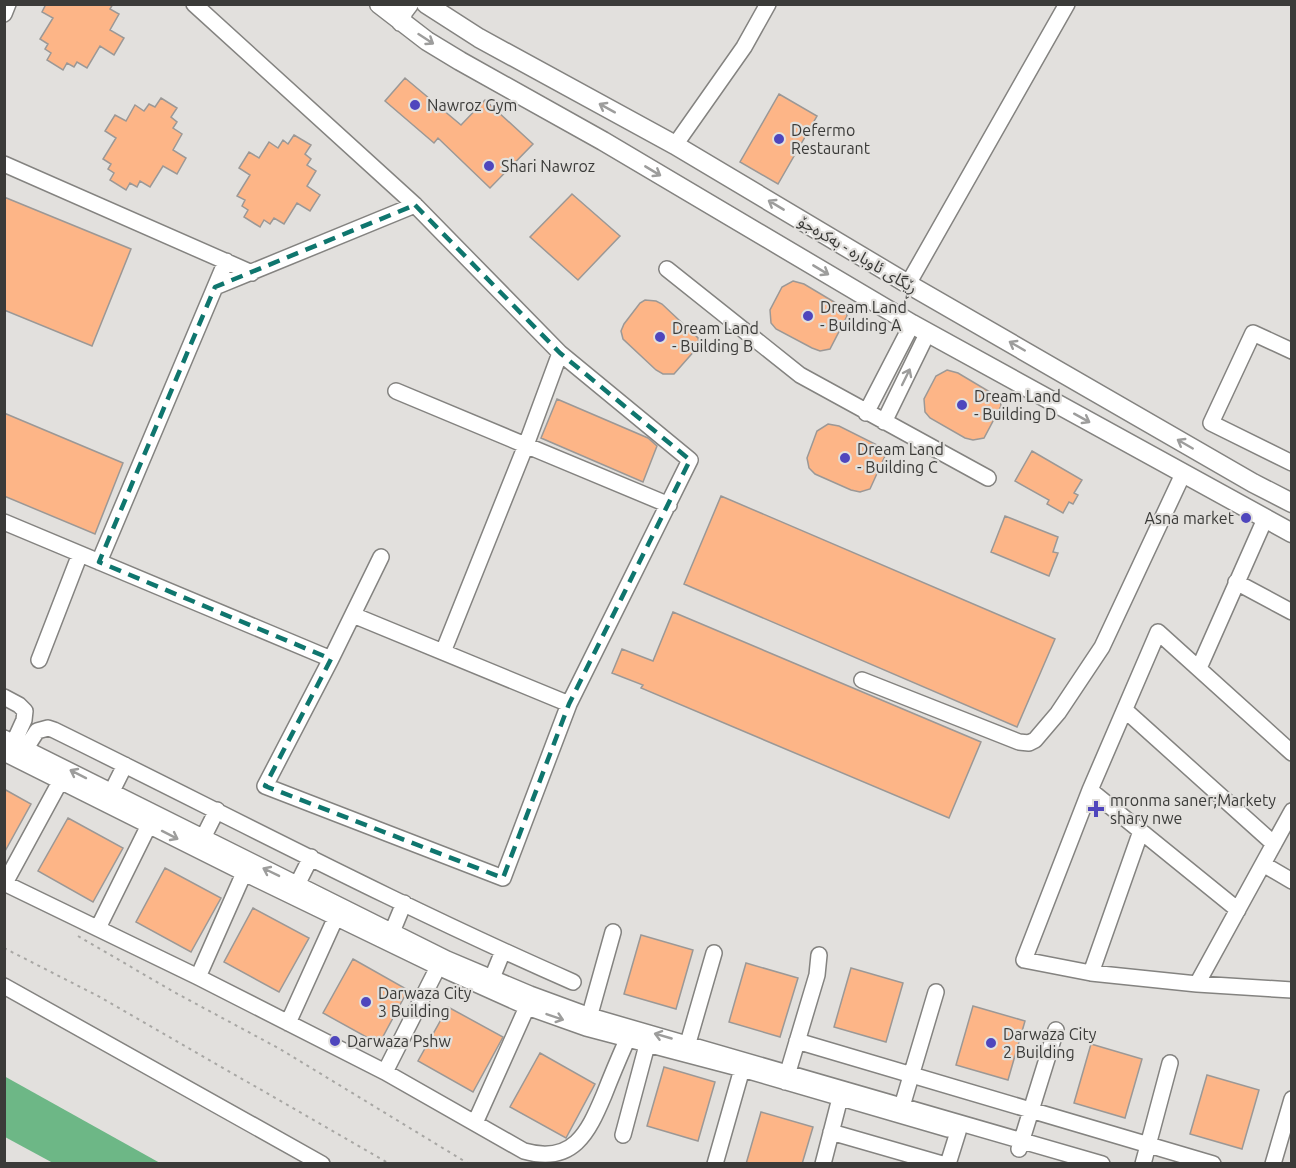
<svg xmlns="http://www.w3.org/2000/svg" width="1296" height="1168" viewBox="0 0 1296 1168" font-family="Ubuntu,'Noto Sans Arabic',sans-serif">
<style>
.water{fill:#6db786}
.building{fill:#fdb587;stroke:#9b9896;stroke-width:1.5}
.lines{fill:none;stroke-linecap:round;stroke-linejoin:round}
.minor-casing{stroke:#848380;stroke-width:18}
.major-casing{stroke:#848380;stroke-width:21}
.path{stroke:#a8a7a4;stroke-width:2;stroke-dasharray:3 4.5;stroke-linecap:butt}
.minor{stroke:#fff;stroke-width:15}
.major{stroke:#fff;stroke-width:18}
.oneway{stroke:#9d9d9c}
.marked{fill:none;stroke:#0f766e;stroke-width:4.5;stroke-dasharray:12 8;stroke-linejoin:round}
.poi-dot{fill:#4f46bd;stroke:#e2e0dd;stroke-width:2}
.labels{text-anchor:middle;stroke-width:4.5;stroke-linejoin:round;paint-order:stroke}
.poi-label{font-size:16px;fill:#3b3b39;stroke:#e2e0dd;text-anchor:start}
.street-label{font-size:16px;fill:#3b3b39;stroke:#e2e0dd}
</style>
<rect width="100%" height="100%" fill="#e2e0dd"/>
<path class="water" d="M4,1076L160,1163H53L5,1137Z"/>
<path class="building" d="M46,4H113L110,9L119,14L110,30L124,38L114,55L100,46L87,68L77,62L74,67L67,63L63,70L47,60L51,53L45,49L48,44L40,39L53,18L42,12Z
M405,78L461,125L485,100L533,144L490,188L438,138L434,143L385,101Z
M779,94L817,116L778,184L740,162Z
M161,98L177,108L171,117L177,122L173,128L182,134L173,150L186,158L177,174L163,166L150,187L140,181L137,187L130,183L126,190L110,180L114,173L108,169L111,164L103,159L116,138L105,131L115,115L126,121L135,105L144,111L149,104L155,107Z
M294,135L311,145L305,154L311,159L307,165L316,171L307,186L320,195L310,211L297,203L284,224L274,218L270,224L264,220L260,227L244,217L248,210L242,206L245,200L237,196L250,175L239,168L249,152L259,158L269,142L278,148L283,140L288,144Z
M572,194L620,236L578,280L530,237Z
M4,197L131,249L92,346L4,310Z
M793,281L804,284L846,309L847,316L830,349L820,351L812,348L776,329L771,323L770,310L782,287Z
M645,300L656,301L662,304L698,338L699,343L696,349L674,374H663L656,370L623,339L621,331L624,324L640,303Z
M947,370L958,373L1000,398L1001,406L984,438L973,440L965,438L930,418L925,412L924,399L936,376Z
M557,399L648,438L657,446L643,482L541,438Z
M4,413L123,463L95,534L4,496Z
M828,424L839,426L883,448L885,456L870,489L860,492L851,490L815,474L809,468L807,458L817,431Z
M1032,451L1082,480L1074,493L1078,495L1073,504L1069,502L1063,513L1047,504L1049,500L1015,481Z
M721,496L1055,639L1017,727L684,584Z
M1005,516L1058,537L1053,552L1058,553L1049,576L991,552Z
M673,612L981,742L949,818L641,688L643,685L612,673L622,649L653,661Z
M4,789L31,804L4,853Z
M68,818L123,848L93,902L38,871Z
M165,868L221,898L191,952L136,922Z
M253,908L309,938L279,992L224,962Z
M641,935L693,950L676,1009L624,994Z
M353,959L408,990L379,1044L323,1013Z
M746,963L798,978L780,1037L729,1022Z
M851,968L903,983L886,1042L834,1027Z
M973,1006L1025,1021L1008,1080L956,1065Z
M448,1007L503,1037L473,1092L418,1061Z
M1091,1044L1142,1059L1125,1118L1074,1103Z
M540,1053L595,1084L566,1138L510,1107Z
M664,1067L715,1082L698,1141L647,1126Z
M1207,1075L1259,1090L1242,1149L1190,1134Z
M761,1112L813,1127L802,1164H746Z"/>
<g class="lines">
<g class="minor-casing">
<path id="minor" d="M194,4L415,205L560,353L690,460L569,704L503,878L265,786L331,659
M4,14L8,4
M675,145L744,47L768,4
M4,164L252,273
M667,269L800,375L988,478
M908,284L1067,4
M215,287L415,205
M1292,351L1253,333L1211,423L1292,463
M396,391L669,505
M866,413L912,324
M884,422L928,332
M4,522L331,659L381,557
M99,562L226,261
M1236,582L1292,612
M353,615L569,704
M443,652L526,445L560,353
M39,660L80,554
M1199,668L1265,519
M862,680L1019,742L1029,743L1035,740L1058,713L1102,647L1183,474
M4,697L19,705L25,711L24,720L14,742
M1125,710L1274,844
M4,738L447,959L530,994L590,1016L1102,1164
M26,748L37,731L48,728L54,730C227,815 397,905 573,982
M4,753L244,873L438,967L527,1007L586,1028L742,1069L948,1129
M1292,753L1158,632L1090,790L1024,960L1091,973L1197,984L1292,990
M1090,790L1238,910
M112,791L125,765
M203,838L217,810
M1263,864L1292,881
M4,883L198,977L385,1072L524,1151C573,1165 588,1133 604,1095C611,1077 619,1058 627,1040
M5,883L61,780
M297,885L311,857
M98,928L149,825
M392,932L404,903
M1091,973L1141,831
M198,977L244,873
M492,978L503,951
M1197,984L1292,811
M4,986L322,1164
M288,1023L336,917
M587,1025L613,932
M797,1041L1213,1164
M688,1043L714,953
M385,1072L438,967
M785,1082L817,975L819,955
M900,1113L936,992
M475,1123L527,1007
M831,1132L942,1164
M623,1135L647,1045
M1019,1149L1056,1030
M715,1164L742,1069
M823,1164L840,1098
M948,1164L958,1132
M1143,1164L1170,1063
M1273,1164L1292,1099"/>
</g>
<g class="major-casing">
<path id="major" d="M379,4L427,41L460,61L603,141L912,324L1292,533
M426,4L479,38L675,145L908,284L1253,483L1292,503
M401,22L403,12L409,4"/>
</g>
<path class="path" d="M78,936L174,992L280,1049L469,1164
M4,948L98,996L390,1164"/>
<use href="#minor" class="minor"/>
<use href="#major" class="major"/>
</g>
<defs><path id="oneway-shaft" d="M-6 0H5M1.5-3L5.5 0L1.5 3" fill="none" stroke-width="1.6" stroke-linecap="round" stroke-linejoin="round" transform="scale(1.5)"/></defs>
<g class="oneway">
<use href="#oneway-shaft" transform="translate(426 39) rotate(33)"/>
<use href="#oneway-shaft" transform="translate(607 108) rotate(-151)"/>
<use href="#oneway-shaft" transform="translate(653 171) rotate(31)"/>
<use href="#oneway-shaft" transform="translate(776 205) rotate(-149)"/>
<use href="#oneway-shaft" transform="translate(821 270) rotate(31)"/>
<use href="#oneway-shaft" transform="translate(1017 346) rotate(-150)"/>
<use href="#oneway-shaft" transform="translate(906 377) rotate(-64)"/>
<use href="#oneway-shaft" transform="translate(1082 418) rotate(29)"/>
<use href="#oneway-shaft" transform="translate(1185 444) rotate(-150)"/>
<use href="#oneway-shaft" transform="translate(78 774) rotate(-153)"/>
<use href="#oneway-shaft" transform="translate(170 835) rotate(27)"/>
<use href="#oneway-shaft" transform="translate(271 872) rotate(-154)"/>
<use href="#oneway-shaft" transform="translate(555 1017) rotate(19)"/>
<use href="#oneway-shaft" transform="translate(663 1036) rotate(-164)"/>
</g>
<path class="marked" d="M415,205L560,353L690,460L569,704L503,878L265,786L331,659L99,562L215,287Z"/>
<g class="poi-dot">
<circle cx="415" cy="105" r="6"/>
<circle cx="779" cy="139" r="6"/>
<circle cx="489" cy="166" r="6"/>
<circle cx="808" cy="316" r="6"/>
<circle cx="660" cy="337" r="6"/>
<circle cx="962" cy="405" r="6"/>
<circle cx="845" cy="458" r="6"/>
<circle cx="1246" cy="518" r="6"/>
<path d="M1093 800h6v6h6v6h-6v6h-6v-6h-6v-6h6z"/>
<circle cx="366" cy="1002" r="6"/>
<circle cx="335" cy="1041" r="6"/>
<circle cx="991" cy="1043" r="6"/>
</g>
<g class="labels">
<g class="poi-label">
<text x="427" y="111">Nawroz Gym</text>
<text x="791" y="136">Defermo<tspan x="791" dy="18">Restaurant</tspan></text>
<text x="501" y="172">Shari Nawroz</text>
<text x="820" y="313">Dream Land<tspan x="820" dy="18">- Building A</tspan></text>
<text x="672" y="334">Dream Land<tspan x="672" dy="18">- Building B</tspan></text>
<text x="974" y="402">Dream Land<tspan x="974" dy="18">- Building D</tspan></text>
<text x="857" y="455">Dream Land<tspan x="857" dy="18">- Building C</tspan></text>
<text x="1234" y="524" text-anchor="end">Asna market</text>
<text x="1110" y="806">mronma saner;Markety<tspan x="1110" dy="18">shary nwe</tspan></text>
<text x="378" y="999">Darwaza City<tspan x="378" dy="18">3 Building</tspan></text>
<text x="1003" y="1040">Darwaza City<tspan x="1003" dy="18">2 Building</tspan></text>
<text x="347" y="1047">Darwaza Pshw</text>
</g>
<g class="street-label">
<text transform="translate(858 254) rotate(31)" y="6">ڕێگای ئاوبارە - بەکرەجۆ</text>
</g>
</g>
<rect width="1296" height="1168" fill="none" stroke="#3b3b39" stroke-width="12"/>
</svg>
